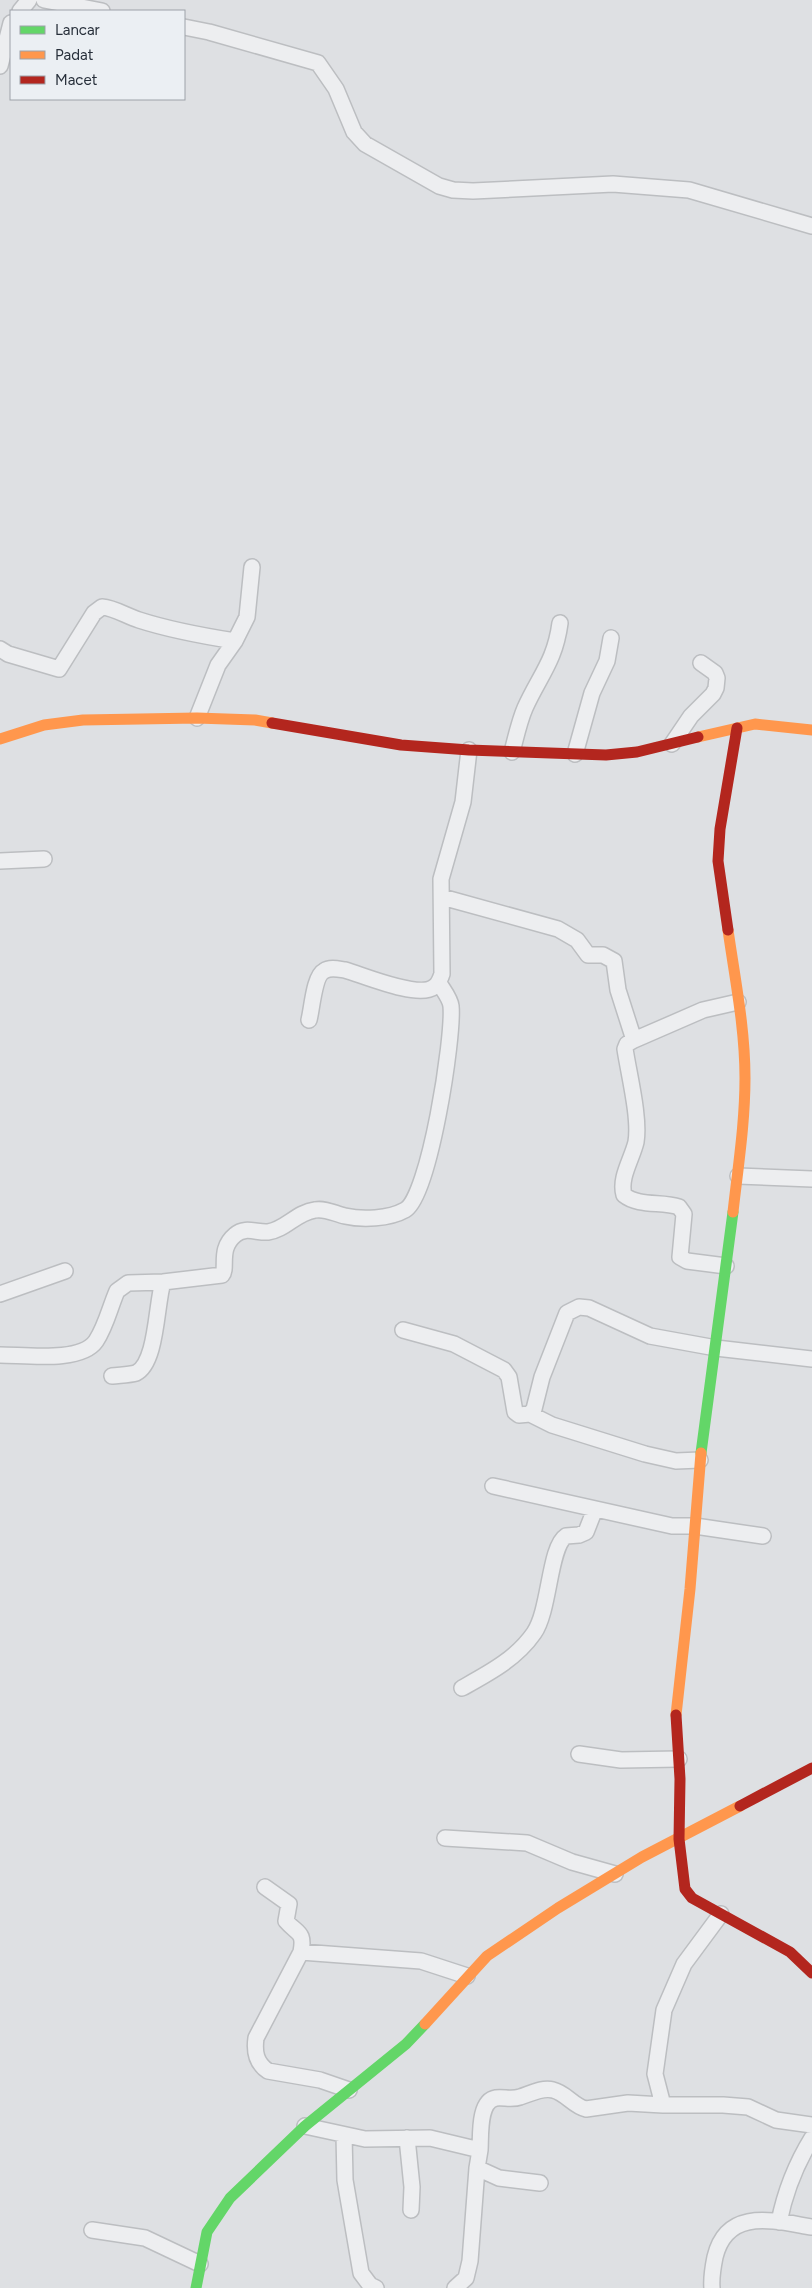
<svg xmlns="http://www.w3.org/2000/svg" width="812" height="2288" viewBox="0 0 812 2288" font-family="Figtree,sans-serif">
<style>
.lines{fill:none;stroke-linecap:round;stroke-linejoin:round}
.street-casing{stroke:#bcbec1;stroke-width:18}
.street{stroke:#edeef0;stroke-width:15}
.fast{stroke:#63d668;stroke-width:11}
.slow{stroke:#ff974d;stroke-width:11}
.jam{stroke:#b3261e;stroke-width:11}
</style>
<rect width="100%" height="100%" fill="#dee0e3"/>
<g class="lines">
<g class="street-casing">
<path id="street" d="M44,0L102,11
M20,11L29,0
M184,27L209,32L318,63L336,89L354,132L365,144L439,186L453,190L473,191L613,184L689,190L812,226
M0,66L11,23
M0,649L8,654L59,669L94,613L102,607C115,608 126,616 139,620C170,630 203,636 235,641
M197,718L218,665L235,641L247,617L252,567
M672,744L691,716L713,694L716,688L717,678L715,673L701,663
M512,752C516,737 519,722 525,708C540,675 555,661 560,623
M575,754L592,693L607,661L611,638
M0,861L44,859
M442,897L558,929L577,940L588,955H603L614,961L618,990L634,1040
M309,1020C312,1009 314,976 324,971C330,967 338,969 345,970C363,975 418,999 434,987C439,984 440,979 442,974L441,879L463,802L469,750
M738,1176L812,1179
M726,1266L687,1261L680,1257L684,1214L679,1207C662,1201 639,1207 624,1195C619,1178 632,1159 636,1142C640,1118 629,1075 625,1049L627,1044L634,1040L703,1010L738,1002
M0,1294L65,1271
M403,1330L454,1344L504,1370L509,1377L515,1412L519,1415L530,1414L534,1409L542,1377L567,1313L579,1307L589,1308L650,1336L716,1348L812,1359
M0,1355C25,1355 81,1363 96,1341C106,1326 110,1307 117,1291L128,1283L163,1282L222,1275C228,1268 218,1249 235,1235C245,1226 257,1233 268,1232C285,1230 297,1212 315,1210C326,1208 335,1214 345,1216C362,1220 389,1219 405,1210C429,1198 454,1037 451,1006C450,998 443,990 439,983
M112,1376C119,1375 129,1375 136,1373C157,1363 156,1304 163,1282
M530,1414L552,1425L645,1454L676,1461L700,1460
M493,1486L672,1526H695L763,1536
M462,1688C489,1673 516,1659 534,1633C550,1610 549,1547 566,1536L579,1535L586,1532L595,1509
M579,1754L621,1760L679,1759
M445,1838L527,1843L572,1862L615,1874
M265,1887L289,1904L286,1921C297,1934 305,1931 301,1952L256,2038C254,2052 256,2063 268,2071L320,2080L349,2090
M301,1952L421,1961L467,1976
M663,2105L655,2074L664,2010L684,1964L721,1914
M305,2126L365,2139L430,2138L480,2150L477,2168L470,2261L466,2278L455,2288
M344,2135L345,2180L361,2273L370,2285L376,2288
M407,2138L412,2187L411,2210
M480,2150C481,2136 478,2101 496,2098C504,2097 512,2100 520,2097C530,2094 542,2087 553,2090C566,2093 573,2106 586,2109L628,2103L663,2105H723L748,2107L776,2120L812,2125
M477,2168L499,2178L540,2183
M779,2222C785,2192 796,2164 812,2138
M92,2230L145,2238L200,2264
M712,2288C711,2278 713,2267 715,2257C727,2207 774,2221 812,2227"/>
</g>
<use href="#street" class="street"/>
<path class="fast" d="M701,1453L733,1212
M196,2288L207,2232L230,2198L305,2126L406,2044L425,2024"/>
<path class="slow" d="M698,737L755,724L812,730
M0,739L44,725L83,720L197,718L255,720L272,723
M728,930C735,979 745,1028 745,1078C745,1123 738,1167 733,1212
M676,1715L690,1589L701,1453
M425,2024L487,1956L558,1908L642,1857L740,1806"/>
<path class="jam" d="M272,723L401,745L469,750L606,755L637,752L698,737
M728,930L718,861L720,829L737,728
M676,1715L680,1779L679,1839L685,1889L692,1898L790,1952L812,1973
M740,1806L812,1768"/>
</g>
<rect x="10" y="10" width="175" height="90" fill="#ebeff3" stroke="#9da2a9"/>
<rect x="20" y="26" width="25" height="8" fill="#63d668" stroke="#9da2a9"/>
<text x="55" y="35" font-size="15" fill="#272f3a">Lancar</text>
<rect x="20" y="51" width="25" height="8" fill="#ff974d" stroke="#9da2a9"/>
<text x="55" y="60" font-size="15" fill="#272f3a">Padat</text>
<rect x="20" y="76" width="25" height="8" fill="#b3261e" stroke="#9da2a9"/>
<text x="55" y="85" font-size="15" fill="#272f3a">Macet</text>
</svg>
